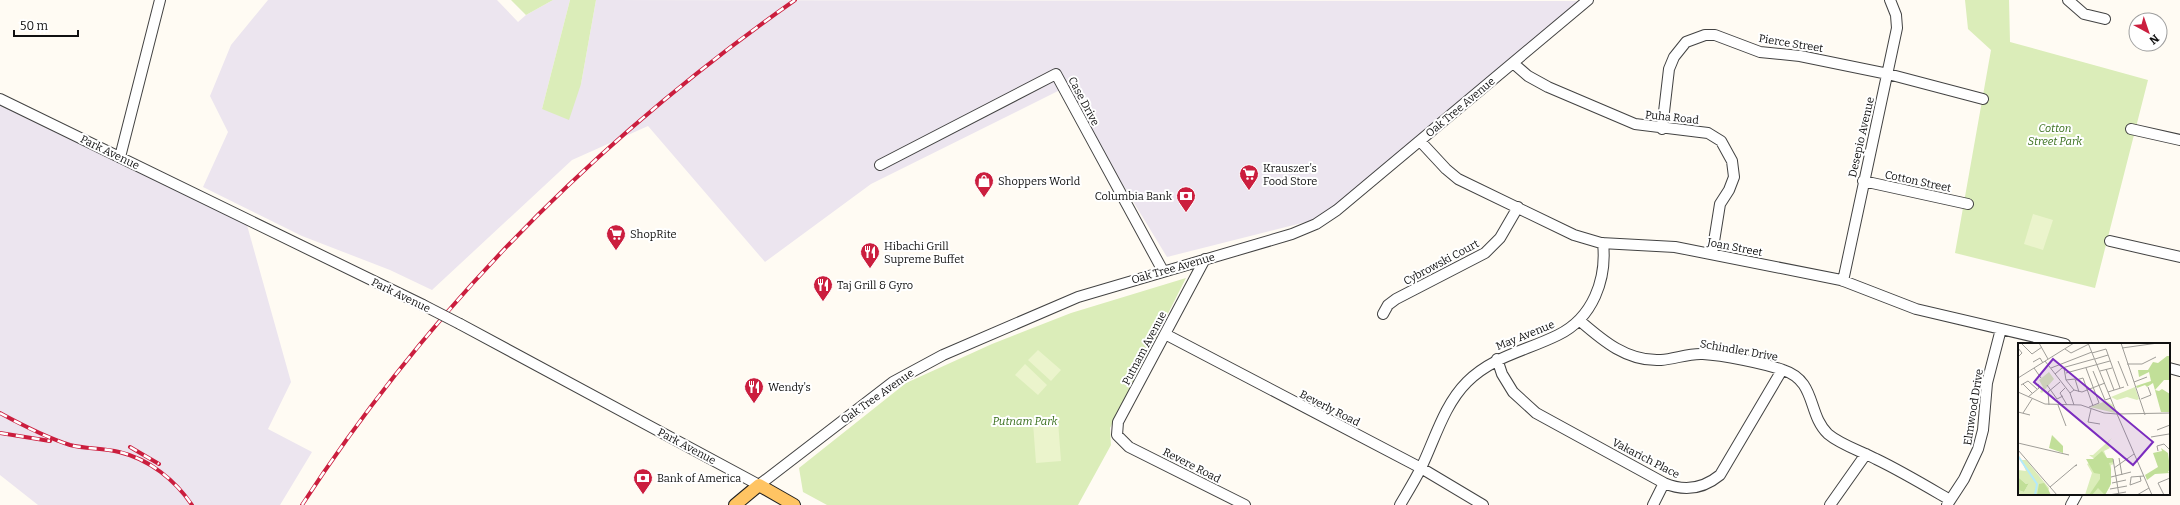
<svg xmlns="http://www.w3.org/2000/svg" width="2180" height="505" viewBox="0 0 2180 505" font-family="Bitter,serif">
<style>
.industrial{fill:#ece5ef}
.green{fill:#dbedb9}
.pitch{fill:#ebf4cc}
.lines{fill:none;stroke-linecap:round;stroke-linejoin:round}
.minor-casing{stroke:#434343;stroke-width:12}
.major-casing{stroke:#212121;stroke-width:14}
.minor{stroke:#fff;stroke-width:10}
.major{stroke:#ffc463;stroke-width:12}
.rail-casing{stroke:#cb1e3e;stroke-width:4}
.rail{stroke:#fff;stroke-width:2.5;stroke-dasharray:8;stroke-linecap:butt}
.minor-bridge-casing{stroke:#434343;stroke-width:12;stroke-linecap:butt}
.minor-bridge{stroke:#fff;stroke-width:10}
.labels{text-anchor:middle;stroke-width:4;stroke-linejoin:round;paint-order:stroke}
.street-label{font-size:11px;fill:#101010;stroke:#fff}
.park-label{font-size:11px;font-style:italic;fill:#376e1b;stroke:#fff}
.poi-label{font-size:11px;fill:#101010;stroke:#fff;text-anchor:start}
.inset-river{fill:none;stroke:#b4eafa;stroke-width:2}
.inset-road{fill:none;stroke:#9f9d98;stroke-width:1}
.view{fill:#7b2cbf;fill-opacity:0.15;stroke:#7b2cbf;stroke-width:2}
.inset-edge{fill:none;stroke:#101010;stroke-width:2}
</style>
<rect width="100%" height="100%" fill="#fffbf3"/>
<path class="industrial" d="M268,0H497L518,22L526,15L553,0H570L542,109L581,84L596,0L1581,1L1318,219L1167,257L1064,88L871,184L765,262L648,126L572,160L432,290L390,270L302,236L203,187L228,132L210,96L231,45Z
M0,99L245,218L291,382L268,429L312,452L280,505H38L0,475Z"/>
<path class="green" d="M511,0H553L526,15Z
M570,0H596L581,84L569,120L542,109Z
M1965,0H2009L2010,42L2148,80L2095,288L1955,253L1991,50L1968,29Z
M1186,278L1110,428L1111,445L1078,505H827L803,492L799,468L906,383L992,344L1071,313Z"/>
<path class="pitch" d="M2033,214L2053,220L2043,250L2024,244Z
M1038,350L1061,370L1051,381L1028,360Z
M1025,364L1047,385L1038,395L1015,375Z
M1058,421L1061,461L1036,463L1033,423Z"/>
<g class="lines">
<g class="minor-casing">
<path id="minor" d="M2068,0L2084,14L2105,19
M1513,63L1528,76L1548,87L1635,124L1708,133L1721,141L1732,161L1734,177L1729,190L1720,204L1712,254
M0,99L423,305
M1662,129L1669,69L1674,57L1686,42L1705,35H1715L1760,52L1800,56L1888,74L1983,99
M2131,129L2180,140
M1420,141L1446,169L1458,179L1574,235L1601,243L1675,247L1841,280L1916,309L2065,344
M120,157L160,0
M880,165L1056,74L1163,271
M1863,181L1968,204
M2110,241L2180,257
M1205,259L1118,422L1117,435L1129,447L1245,505
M1843,281L1897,28L1896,15L1890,0
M1383,314L1388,305L1396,299L1485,253L1500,238L1518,207
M1579,320C1602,340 1627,362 1661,360C1675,359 1689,353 1703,354C1723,355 1763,363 1783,370C1817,381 1807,414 1828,434C1841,445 1861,451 1876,459C1901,471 1926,486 1950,500
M460,324L759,485L893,382L943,355L1078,297L1292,234L1316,224L1337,210L1588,0
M1165,334L1421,468L1483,505
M1497,359L1502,374L1513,392L1536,413L1664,483C1685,492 1703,489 1720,475L1782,370
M2169,368L2180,371
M1400,505C1407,493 1415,480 1421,468C1435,439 1444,405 1467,382C1493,356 1526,351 1558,335C1593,318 1607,279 1603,243
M1653,505L1664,483
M1830,505L1866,454
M1947,505L1964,479L1978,449L1983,430L1987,383L2001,329
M2071,505L2077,494"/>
</g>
<g class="major-casing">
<path id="major" d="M735,505L759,485L794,505"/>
</g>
<use href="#minor" class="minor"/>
<use href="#major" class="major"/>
<g class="rail-casing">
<path id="rail" d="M0,413C22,425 45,437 70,445C86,449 103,448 119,452C149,459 175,480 192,505
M0,433L50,441
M130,447L159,464
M302,505C432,305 600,137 795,0"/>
</g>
<use href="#rail" class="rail"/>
<g class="minor-bridge-casing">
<path id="minor-bridge" d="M423,305L460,324"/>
</g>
<use href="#minor-bridge" class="minor-bridge"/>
</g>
<defs>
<g id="supermarket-pin" transform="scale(1)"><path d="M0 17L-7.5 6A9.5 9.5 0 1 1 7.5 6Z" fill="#cb1e3e" stroke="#fff"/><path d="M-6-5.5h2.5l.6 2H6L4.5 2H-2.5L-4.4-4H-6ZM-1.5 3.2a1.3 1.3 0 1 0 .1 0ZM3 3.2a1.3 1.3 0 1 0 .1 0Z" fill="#fff"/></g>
<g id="shop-pin" transform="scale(1)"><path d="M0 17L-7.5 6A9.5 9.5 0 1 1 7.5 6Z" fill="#cb1e3e" stroke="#fff"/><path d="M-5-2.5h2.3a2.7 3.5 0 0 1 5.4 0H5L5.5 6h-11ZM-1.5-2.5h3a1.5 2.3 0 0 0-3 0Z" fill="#fff"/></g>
<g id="bank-pin" transform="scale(1)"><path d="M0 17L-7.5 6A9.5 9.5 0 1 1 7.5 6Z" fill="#cb1e3e" stroke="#fff"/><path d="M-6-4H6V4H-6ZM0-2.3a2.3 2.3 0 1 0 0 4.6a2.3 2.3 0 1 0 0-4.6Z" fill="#fff"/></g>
<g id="restaurant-pin" transform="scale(1)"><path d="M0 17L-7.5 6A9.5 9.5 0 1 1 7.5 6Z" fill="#cb1e3e" stroke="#fff"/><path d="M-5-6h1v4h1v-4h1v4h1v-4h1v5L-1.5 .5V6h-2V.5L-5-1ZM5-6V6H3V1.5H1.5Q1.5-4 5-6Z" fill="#fff"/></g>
</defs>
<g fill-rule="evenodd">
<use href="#supermarket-pin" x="1249" y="174"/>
<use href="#shop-pin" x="984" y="181"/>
<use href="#bank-pin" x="1186" y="196"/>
<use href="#supermarket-pin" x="616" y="234"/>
<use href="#restaurant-pin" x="870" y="252"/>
<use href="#restaurant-pin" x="823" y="285"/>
<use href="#restaurant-pin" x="754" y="387"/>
<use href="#bank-pin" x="643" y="478"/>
</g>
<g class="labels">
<g class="street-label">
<text transform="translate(1791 43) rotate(9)" y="4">Pierce Street</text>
<text transform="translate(1084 101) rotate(62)" y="4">Case Drive</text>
<text transform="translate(1460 107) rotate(-40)" y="4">Oak Tree Avenue</text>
<text transform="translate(1672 117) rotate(6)" y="4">Puha Road</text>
<text transform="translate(1861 137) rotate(-77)" y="4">Desepio Avenue</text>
<text transform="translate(110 152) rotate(26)" y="4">Park Avenue</text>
<text transform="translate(1918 181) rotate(12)" y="4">Cotton Street</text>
<text transform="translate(1735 247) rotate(11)" y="4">Joan Street</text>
<text transform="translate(1441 262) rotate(-28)" y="4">Cybrowski Court</text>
<text transform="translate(1173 268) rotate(-16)" y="4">Oak Tree Avenue</text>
<text transform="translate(401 295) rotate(26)" y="4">Park Avenue</text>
<text transform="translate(1525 335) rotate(-22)" y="4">May Avenue</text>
<text transform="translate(1144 348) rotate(-62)" y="4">Putnam Avenue</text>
<text transform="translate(1739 350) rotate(10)" y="4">Schindler Drive</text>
<text transform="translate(877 396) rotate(-35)" y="4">Oak Tree Avenue</text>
<text transform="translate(1973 407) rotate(-81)" y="4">Elmwood Drive</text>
<text transform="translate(1330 408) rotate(27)" y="4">Beverly Road</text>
<text transform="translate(687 446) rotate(28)" y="4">Park Avenue</text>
<text transform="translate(1646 458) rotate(27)" y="4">Vakarich Place</text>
<text transform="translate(1192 465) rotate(27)" y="4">Revere Road</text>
</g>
<g class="park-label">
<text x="2055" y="132">Cotton<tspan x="2055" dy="13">Street Park</tspan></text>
<text x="1025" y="425">Putnam Park</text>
</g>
<g class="poi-label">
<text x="1263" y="172">Krauszer's<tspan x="1263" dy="13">Food Store</tspan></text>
<text x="998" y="185">Shoppers World</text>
<text x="1172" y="200" text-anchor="end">Columbia Bank</text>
<text x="630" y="238">ShopRite</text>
<text x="884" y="250">Hibachi Grill<tspan x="884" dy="13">Supreme Buffet</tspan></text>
<text x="837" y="289">Taj Grill &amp; Gyro</text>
<text x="768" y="391">Wendy's</text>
<text x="657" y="482">Bank of America</text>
</g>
</g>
<g transform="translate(2018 343)">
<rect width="152" height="152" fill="#fffbf3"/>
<path d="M31,29L36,36L24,50L22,49L25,44L21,37ZM117,44L121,56L119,57L109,54L99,57L93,54ZM88,58L95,62L97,70L72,64ZM94,95L89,101L92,105L86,108L90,118H95L96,121L93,122L92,143L87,152H67L74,130L69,121L78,117L71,112H75ZM3,117H8L31,145L29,152H2L0,147L6,149L11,140L8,141L0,134V127L8,128Z" fill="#dbedb9"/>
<path d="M149,13H152V37H146L137,47L141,48L144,46L152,51V69H143L135,40L129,44L127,42L119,45L118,43L133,38L131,29L121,34L120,27H130L135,19L140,20ZM34,92L45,103V110L31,105ZM143,105L150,110L152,126L150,129L152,130L137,131L129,137L127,132L140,124L135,110L144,108ZM84,108L89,115H95L96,119L91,120L93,126V141L87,152L80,145L74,152H71L82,136V131L76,130L68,116H75ZM0,134L8,141L11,140L6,149L0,147ZM26,140L30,146L33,152H19L21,141Z" fill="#c1df98"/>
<path class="inset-river" d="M0,113L19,141L17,152"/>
<path class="inset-road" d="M3,0L14,11L24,4M21,0L30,16M70,0L99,71L152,70M103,0L127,72M0,5L4,10L0,14M104,5L140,0M47,6L53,10L71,1M74,10L88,6L102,45M77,16L90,12M27,18L52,50L56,62M100,18L110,43M15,19L22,15L25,20M109,21H124L138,14M16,25L23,35M33,25L74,9M46,25L48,37L56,47M68,25L81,60L71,64M88,26L96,47M75,28L87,57L93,55M82,28L94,25M48,30L92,18M37,31L44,25L76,16M0,35L56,0M48,37L57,36L61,49M58,37L65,35L75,63M116,39L129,34M5,41L14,50M3,42L10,38L19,46M29,42L39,56L45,53M47,45L42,50L49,62M0,49L27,61L63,62L86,70L99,71L134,152M90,49L106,44M52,50L56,47L64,49L87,40M10,54L21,45L20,41M123,56L133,52L130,44M31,62L30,49L42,39M40,62L48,83M73,66L70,79L82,81M0,69L12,72M5,70L14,56M139,87L152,82M133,94L151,91M0,100L51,112M0,107L39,152M140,108L139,103L146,101L152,107M101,115L104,132M95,116L101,152M96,125L116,111M122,133L123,138L112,142L113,135V134L126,133M93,134L113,129M94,140L108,137M32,144L58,122H59L57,123M92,146L109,143M91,152L108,149M119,152L131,145M146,152L140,140L152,135"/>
<path class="view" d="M35,16L135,99L115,122L16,39Z"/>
<rect width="152" height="152" class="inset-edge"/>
</g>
<g transform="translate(2148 32) rotate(140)"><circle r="19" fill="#ffffff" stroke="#9f9f9f"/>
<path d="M0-3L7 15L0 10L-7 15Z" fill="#cb1e3e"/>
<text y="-6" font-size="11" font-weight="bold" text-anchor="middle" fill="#101010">N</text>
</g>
<path d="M14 30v6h64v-6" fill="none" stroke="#101010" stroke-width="2"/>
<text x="20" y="30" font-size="12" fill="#101010" stroke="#ffffff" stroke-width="3" paint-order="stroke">50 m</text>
</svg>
